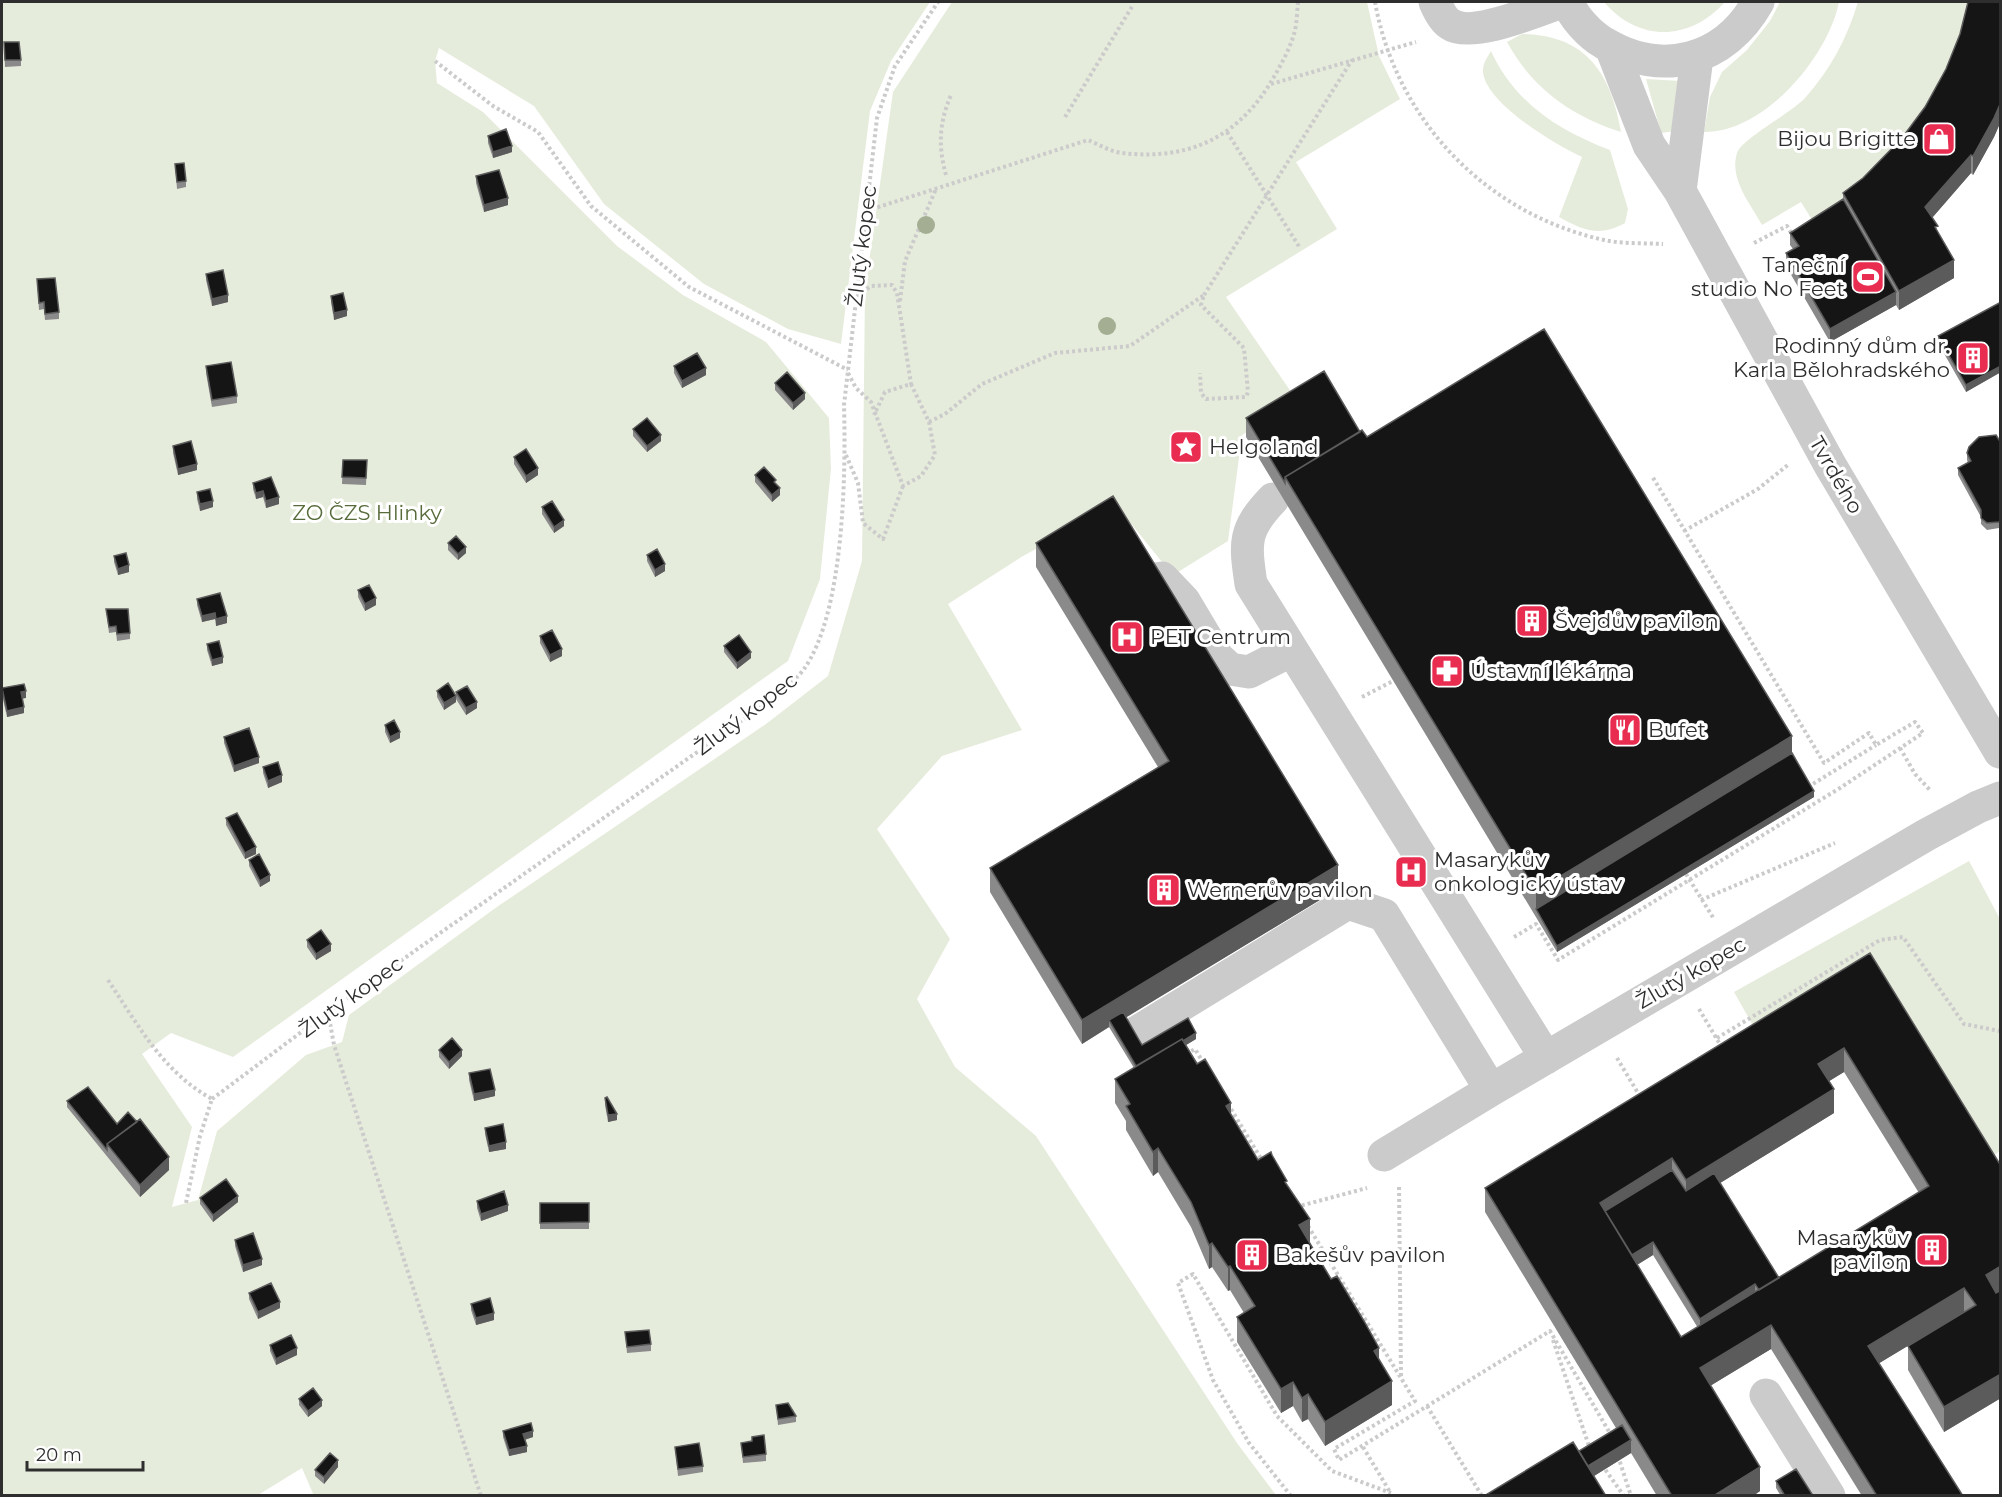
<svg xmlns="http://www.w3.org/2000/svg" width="2002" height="1497" viewBox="0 0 2002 1497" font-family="Montserrat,sans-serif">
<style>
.green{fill:#e6ecdc}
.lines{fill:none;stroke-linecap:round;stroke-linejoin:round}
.path{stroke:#cbcbcb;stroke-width:4;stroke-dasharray:3 3;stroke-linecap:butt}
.minor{stroke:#cbcbcb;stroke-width:33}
.tree{fill:#a3ae93}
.wall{fill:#8a8a8a;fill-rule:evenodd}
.shaded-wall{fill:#5b5b5b}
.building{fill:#151515;stroke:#5b5b5b;stroke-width:1.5;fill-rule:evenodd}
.labels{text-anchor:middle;stroke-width:6;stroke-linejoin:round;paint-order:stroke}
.poi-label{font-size:21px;fill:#2e2e2e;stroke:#fff;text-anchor:start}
.street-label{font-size:21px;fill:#2e2e2e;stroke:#fff}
.park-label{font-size:21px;fill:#576b3b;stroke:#fff}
</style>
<rect width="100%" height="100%" fill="#fff"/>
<path class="green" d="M2,2H930L891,61L870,111L841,344L788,329L704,284L604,204L534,106L439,48L435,61L437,83L483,112L617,246L683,295L766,342L829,418L831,469L820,579L788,661L233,1057L171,1033L142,1054L192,1127L172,1207L198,1200L217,1131L306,1055L342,1042L349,1015L494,909L766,724L828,676L862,561L865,290L893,92L952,2H1367L1379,56L1400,99L1296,162L1337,229L1226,297L1298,402L1242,435L1228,541L1178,572L1162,562L1116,505L1023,556L948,604L1022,730L942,756L877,829L950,939L917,999L955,1067L1036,1136L1237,1443L1276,1495L314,1496L302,1468L258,1495L2,1496Z
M1604,2H1725C1690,41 1639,43 1604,2Z
M1780,2H1839C1828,57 1764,133 1704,132L1710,97L1722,72L1747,50L1770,21Z
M1858,2H1972L1971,10L1924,125L1817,228L1801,202L1762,225C1750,203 1729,179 1737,153C1742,139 1791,113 1805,98C1831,69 1847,38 1858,2Z
M1522,34C1586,35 1611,73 1621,132C1571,116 1532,88 1507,42Z
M1491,51C1515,103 1558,130 1610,150L1628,209L1625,223C1600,237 1584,231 1559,217L1582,157C1555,144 1488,105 1483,73C1482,64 1487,58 1491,51Z
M1646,79L1681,81L1676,131L1661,133Z
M1969,861L2000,919V1151L1993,1156L1873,972L1760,1038L1734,992Z"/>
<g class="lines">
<path class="path" d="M1375,2C1396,120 1486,214 1604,240C1623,244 1644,243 1663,244
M435,61L493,106L538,132L591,206L689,287L848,370
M1271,84L1416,42
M1065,117L1133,5
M1227,132L1300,248
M946,175C938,146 939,123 951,95
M866,211L1088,140C1098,144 1111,152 1122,153C1191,161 1241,136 1275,75C1282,63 1290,48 1294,34C1297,24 1297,12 1298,2
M1754,243L1787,226L1793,236
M1204,295L1352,60
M857,296L871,286L892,285L897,293L911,384
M900,301L905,261L936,189
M848,373L856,388L871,402L903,486L921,476L935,455L929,422L911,384L885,392L874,415
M929,422L945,414L982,384L1055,353L1130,346L1204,295L1201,305L1244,348L1248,392L1246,397L1206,399L1201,393L1200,373
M846,455L858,483L863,523L883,539L903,486
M1684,531L1758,489L1789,464
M1362,697L1393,681
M1900,748L1915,774L1930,790
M1808,787L1876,745
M1686,874L1714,919
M1701,900L1835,843
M1514,937L1536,924L1558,960L1840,788L1923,733L1915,722L1876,745L1869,733L1824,763L1652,476
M108,980C138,1025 163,1072 212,1099L200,1136L186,1203
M1699,1009L1721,1046
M328,1012L334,1045L481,1496
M1717,1038L1880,940L1903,937L1964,1024L2000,1031
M1186,1054L1195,1049L1204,1064
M1617,1058L1641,1098
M212,1099L328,1012L774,698C783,689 796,680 804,669C844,613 846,474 844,405L877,118L895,66L938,2
M1228,1104L1263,1162
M1399,1187L1401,1377
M1296,1207L1367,1188
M1308,1226L1415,1401L1334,1449L1339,1460L1550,1331L1611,1435
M1553,1340L1590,1449
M1427,1406L1482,1496
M1363,1447L1390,1492
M1618,1456L1631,1496
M1602,1465L1624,1496
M1291,1496L1249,1443L1213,1380L1178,1283L1193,1274L1277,1416L1332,1471L1391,1493"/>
<path class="minor" d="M1435,2C1438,9 1443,20 1450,24C1472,39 1538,10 1562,2
M1568,2C1573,17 1590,35 1604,43C1662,78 1725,61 1758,2
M1611,47L1649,145L1680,191L1830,465L2000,752
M1680,191L1697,57
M1273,499C1243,530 1245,543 1251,584L1546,1058
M1149,580L1162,578L1184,601L1218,658L1230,669L1249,672L1292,650
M1137,1032L1348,903L1384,915L1491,1090
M1384,1155L1491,1090L1926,835L1978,807L2000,798
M1766,1395L1829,1496"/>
</g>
<g class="tree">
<circle cx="926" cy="225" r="9"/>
<circle cx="1107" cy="326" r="9"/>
</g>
<path class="wall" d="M2001,2V121L1994,137L1973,175L1971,173L1932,218L1938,232L1954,278L1899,310L1896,305L1830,342L1786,266V253L1793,249L1790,245V233L1843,199V193L1863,178L1902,138Z
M4,42L21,60V66L5,67Z
M488,136L512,152L493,158L488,143Z
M175,164L186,181V187L177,189Z
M476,176L508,205L484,212L476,183Z
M206,274L228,302L212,306L206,280Z
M37,279L59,312V319L45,320L44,309L39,310Z
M331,296L347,316L334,320L331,302Z
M2001,302V372L1966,392L1938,343V336Z
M206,366L237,396V403L212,407L206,373Z
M674,366L706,375L682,388L674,373Z
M775,383L805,399L793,410L775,390Z
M1246,418L1360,432L1792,754L1814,797L1557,952L1246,437Z
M633,429L661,441L647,452L633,436Z
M2001,443V526L1999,528L1987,530L1981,524V517L1958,475V468L1968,463L1967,460V453Z
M173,446L197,470L178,475L173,453Z
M514,457L538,475L526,483L514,464Z
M343,460H367L366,485L342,484Z
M755,475L776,484L780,495L772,502L755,482Z
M253,483L279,504L266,508L263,497L256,499L253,489Z
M197,492L213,507L200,511L197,499Z
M542,507L564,526L554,533L542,514Z
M448,543L466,553L458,560L448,550Z
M1036,543L1338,889L1126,1017L1142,1045L1196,1039L1186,1045L1231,1115L1258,1160L1287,1186L1310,1243L1379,1359L1392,1405L1325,1446L1308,1419L1302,1422L1293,1406L1281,1413L1237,1342V1317L1244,1313L1230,1290L1228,1291L1212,1267L1209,1269L1191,1227L1158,1172L1153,1176L1126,1130V1121L1115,1103V1079L1134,1068L1109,1027L1082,1044L990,892V868L1158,767L1036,567Z
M647,555L665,571L655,577L647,561Z
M114,556L129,572L118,575L114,562Z
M358,590L376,605L365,611L358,597Z
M197,599L227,623L216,626L215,619L202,622L197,605Z
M106,609L130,633V639L117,641L116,632L109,633Z
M540,636L562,656L550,662L540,643Z
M207,644L223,663L212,666L207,650Z
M724,646L751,658L737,669L724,652Z
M2,688L26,698H22L24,713L7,717L2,695Z
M437,691L456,702L444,710L437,697Z
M456,692L477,708L466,715L456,699Z
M385,725L400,738L390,743L385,732Z
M224,737L259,763L234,772L224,743Z
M263,767L282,782L268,788L263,773Z
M226,818L256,854L245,859L226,825Z
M249,860L270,881L260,887L249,866Z
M307,940L331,951L316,960L307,947Z
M1870,953L1998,1162L2001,1161V1398L1944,1432L1908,1370V1346L1964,1312L1879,1363L1963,1496H1862L1771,1349L1710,1386L1760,1491L1753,1496H1657L1631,1453L1594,1476L1579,1451L1616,1428L1485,1212V1188ZM1844,1072L1919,1193L1779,1278L1720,1183L1834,1113L1829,1081ZM1653,1255L1698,1328L1681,1337L1637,1265Z
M439,1050L462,1056L449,1069L439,1057Z
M469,1073L495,1096L474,1101L469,1080Z
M605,1098L617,1120L608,1122L605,1105Z
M67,1101L117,1124L169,1170L140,1197L67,1107Z
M485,1128L506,1149L489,1152L485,1134Z
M200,1198L238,1202L213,1222L200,1204Z
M477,1201L508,1211L481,1221L477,1208Z
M540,1203H589V1229H540Z
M235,1240L262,1265L243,1272L235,1246Z
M249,1293L280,1308L258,1319L249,1299Z
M471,1304L494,1320L476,1325L471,1310Z
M625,1332L651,1344V1351L627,1353Z
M270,1345L297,1355L276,1365L270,1351Z
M299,1399L322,1406L308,1417L299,1405Z
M776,1405L796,1416V1422L778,1425Z
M503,1431L533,1437L525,1440L527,1452L509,1456L503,1437Z
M752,1441L766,1454V1461L743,1463L741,1443Z
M675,1447L703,1466V1472L678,1476Z
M338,1467L324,1484L315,1476V1470Z
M1776,1481L1812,1496H1781L1776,1488Z"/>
<path class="shaded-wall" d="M2001,102V121L1994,137L1973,175V156Z
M512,146V152L493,158V152Z
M1971,155V173L1925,226V207Z
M508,198V205L484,212V205Z
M1954,260V278L1899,310V291Z
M1896,292V305L1830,342V329Z
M228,295V302L212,306V299Z
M347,310V316L334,320V313Z
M2001,366V372L1966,392V385Z
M706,368V375L682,388V381Z
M805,393V399L793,410V403Z
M661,435V441L647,452V446Z
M197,464V470L178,475V469Z
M538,468V475L526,483V476Z
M780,488V495L772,502V495Z
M263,491V497L256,499V493Z
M279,497V504L266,508V501Z
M213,501V507L200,511V504Z
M564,520V526L554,533V527Z
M466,547V553L458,560V554Z
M665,564V571L655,577V570Z
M129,565V572L118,575V569Z
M376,598V605L365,611V604Z
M215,613V619L202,622V616Z
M227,616V623L216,626V619Z
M562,649V656L550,662V655Z
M751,652V658L737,669V663Z
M223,657V663L212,666V660Z
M26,691V698L21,699V692Z
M456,696V702L444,710V703Z
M477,702V708L466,715V708Z
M24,707V713L7,717V711Z
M400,732V738L390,743V737Z
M1792,736V760L1536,909V891Z
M259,757V763L234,772V766Z
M282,775V782L268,788V781Z
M1814,791V797L1557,952V946Z
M256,847V854L245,859V853Z
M1338,865V889L1112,1026L1109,1020V1027L1082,1044V1020Z
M270,875V881L260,887V881Z
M331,944V951L316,960V954Z
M1196,1033V1039L1158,1062V1055Z
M1844,1048V1072L1818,1088V1064Z
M462,1050V1056L449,1069V1062Z
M1834,1089V1113L1686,1204V1180Z
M495,1090V1096L474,1101V1094Z
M1231,1103V1127L1226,1106Z
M617,1114V1120L608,1122V1115Z
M506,1142V1149L489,1152V1146Z
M1158,1148V1172L1153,1176V1152Z
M169,1157V1170L140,1197V1185Z
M1672,1158V1182L1606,1224L1600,1203Z
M238,1196V1202L213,1222V1215Z
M508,1205V1211L481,1221V1214Z
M1310,1219V1243L1299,1225Z
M1653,1242V1255L1627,1271V1258Z
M1212,1243V1267L1209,1269V1245Z
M262,1259V1265L243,1272V1265Z
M1230,1266V1290L1228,1291V1267Z
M2001,1266V1290L1986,1299V1275Z
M1755,1284V1297L1700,1332V1319Z
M1964,1288V1312L1868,1370V1346Z
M280,1302V1308L258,1319V1312Z
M494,1313V1320L476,1325V1318Z
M1771,1325V1349L1700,1392V1368Z
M297,1348V1355L276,1365V1359Z
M1379,1348V1372L1374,1351Z
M2001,1374V1398L1944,1432V1407Z
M1392,1381V1405L1325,1446V1422Z
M1293,1382V1406L1281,1413V1389Z
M1308,1394V1419L1302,1422V1398Z
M322,1400V1406L308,1417V1411Z
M533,1431V1437L523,1440V1434Z
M1631,1440V1453L1586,1481V1468Z
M527,1446V1452L509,1456V1450Z
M338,1460V1467L324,1484V1477Z
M1760,1467V1491L1753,1496H1715Z"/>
<path class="building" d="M1968,2H2001V102L1994,118L1973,156L1971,155L1925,207L1938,226L1935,227L1954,260L1899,291L1843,193L1863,178L1902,138L1925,107L1946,69L1960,34Z
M4,42H19L21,60H5Z
M506,129L512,146L493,152L488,136Z
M184,163L186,181L177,182L175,164Z
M499,170L508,198L484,205L476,176Z
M1843,199L1896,292L1830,329L1786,253L1799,246L1790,233Z
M223,270L228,295L212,299L206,274Z
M55,278L59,312L45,314L44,302L39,303L37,279Z
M343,293L347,310L334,313L331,296Z
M2001,302V366L1966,385L1938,336Z
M1544,329L1792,736L1536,891L1285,477L1362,430L1367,437Z
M697,353L706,368L682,381L674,366Z
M231,362L237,396L212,400L206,366Z
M1324,371L1360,432L1285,477V483L1246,418Z
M787,372L805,393L793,403L775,383Z
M647,418L661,435L647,446L633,429Z
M1996,435L2001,443V519L1999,522L1987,523L1981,518V510L1958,468L1971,461L1967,453L1969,447L1979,437Z
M191,441L197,464L178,469L173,446Z
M526,449L538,468L526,476L514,457Z
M343,460H367L366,478L342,477Z
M764,467L776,480L774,482L780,488L772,495L755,475Z
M271,477L279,497L266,501L263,491L256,493L253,483Z
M210,489L213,501L200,504L197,492Z
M1113,496L1338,865L1082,1020L990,868L1169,761L1036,543Z
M552,501L564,520L554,527L542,507Z
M456,536L466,547L458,554L448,543Z
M657,549L665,564L655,570L647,555Z
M126,553L129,565L118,569L114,556Z
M369,585L376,598L365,604L358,590Z
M220,593L227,616L216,619L215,613L202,616L197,599Z
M106,609H128L130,633L117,634L116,626L109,627Z
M552,630L562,649L550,655L540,636Z
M739,635L751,652L737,663L724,646Z
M219,641L223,657L212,660L207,644Z
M448,683L456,696L444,703L437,691Z
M24,684L26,691L21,692L24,707L7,711L2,688Z
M467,686L477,702L466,708L456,692Z
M394,720L400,732L390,737L385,725Z
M249,728L259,757L234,766L224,737Z
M1792,753L1814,791L1557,946L1536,909Z
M278,762L282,775L268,781L263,767Z
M237,813L256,847L245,853L226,818Z
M259,854L270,875L260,881L249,860Z
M321,930L331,944L316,954L307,940Z
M1870,953L2001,1166V1266L1986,1275L1996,1293L2001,1290V1374L1944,1407L1908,1346L1976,1305L1964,1288L1868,1346L1963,1496H1877L1771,1325L1700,1368L1760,1467L1715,1495L1716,1496H1672L1485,1188ZM1844,1048L1929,1186L1681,1337L1600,1203L1672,1158L1686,1180L1834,1089L1818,1064Z
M1123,1012L1142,1045L1188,1018L1196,1033L1183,1041L1182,1039L1136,1066L1109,1020Z
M452,1038L462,1050L449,1062L439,1050Z
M1182,1039L1197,1064L1205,1059L1231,1103L1226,1106L1258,1160L1271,1152L1272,1155L1287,1181L1285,1182L1310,1219L1299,1225L1331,1279L1337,1276L1364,1321L1379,1348L1374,1351L1392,1381L1325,1422L1308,1394L1302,1398L1293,1382L1281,1389L1237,1317L1255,1306L1230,1266L1228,1267L1212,1243L1209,1245L1191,1202L1158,1148L1153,1152L1126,1106L1130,1104L1115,1079Z
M490,1069L495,1090L474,1094L469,1073Z
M88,1087L117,1124L128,1112L137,1122L107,1144V1150L67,1101Z
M607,1097L617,1114L608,1115L605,1098Z
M140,1119L169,1157L140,1185L107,1144Z
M503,1124L506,1142L489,1146L485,1128Z
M1672,1170L1686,1191L1714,1173L1779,1278L1759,1290L1755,1284L1700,1319L1653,1242L1632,1255L1605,1211Z
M226,1179L238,1196L213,1215L200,1198Z
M504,1191L508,1205L481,1214L477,1201Z
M540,1203H589V1222L540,1223Z
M253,1233L262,1259L243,1265L235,1240Z
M271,1283L280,1302L258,1312L249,1293Z
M490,1298L494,1313L476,1318L471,1304Z
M649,1330L651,1344L627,1347L625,1332Z
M291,1335L297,1348L276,1359L270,1345Z
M313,1388L322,1400L308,1411L299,1399Z
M788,1403L796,1416L778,1419L776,1405Z
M531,1423L533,1431L523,1434L527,1446L509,1450L503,1431Z
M1622,1425L1631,1440L1588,1466L1579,1451Z
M764,1435L766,1454L743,1457L741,1443L752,1441V1437Z
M1573,1442L1606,1496H1484Z
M699,1443L703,1466L678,1469L675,1447Z
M330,1453L338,1460L324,1477L315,1470Z
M1796,1469L1812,1494L1809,1496H1785L1776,1481Z"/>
<defs>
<g id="shop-square" transform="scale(1.725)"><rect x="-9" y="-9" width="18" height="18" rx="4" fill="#e92d51" stroke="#fff"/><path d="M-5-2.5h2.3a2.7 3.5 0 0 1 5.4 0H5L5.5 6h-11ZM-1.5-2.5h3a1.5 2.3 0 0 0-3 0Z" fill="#fff"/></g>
<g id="stadium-square" transform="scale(1.725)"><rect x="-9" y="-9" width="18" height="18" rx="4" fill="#e92d51" stroke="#fff"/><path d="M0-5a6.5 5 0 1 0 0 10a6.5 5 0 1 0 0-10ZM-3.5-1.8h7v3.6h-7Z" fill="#fff"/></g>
<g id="building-square" transform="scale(1.725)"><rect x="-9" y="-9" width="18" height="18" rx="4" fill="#e92d51" stroke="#fff"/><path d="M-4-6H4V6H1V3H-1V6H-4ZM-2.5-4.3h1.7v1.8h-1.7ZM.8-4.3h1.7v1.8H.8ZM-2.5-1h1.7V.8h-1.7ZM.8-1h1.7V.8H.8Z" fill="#fff"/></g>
<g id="sight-square" transform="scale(1.725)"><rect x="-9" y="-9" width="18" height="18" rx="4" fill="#e92d51" stroke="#fff"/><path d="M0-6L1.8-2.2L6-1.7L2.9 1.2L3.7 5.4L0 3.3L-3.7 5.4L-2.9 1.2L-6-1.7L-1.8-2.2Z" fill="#fff"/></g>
<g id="hospital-square" transform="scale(1.725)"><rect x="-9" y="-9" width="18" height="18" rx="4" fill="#e92d51" stroke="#fff"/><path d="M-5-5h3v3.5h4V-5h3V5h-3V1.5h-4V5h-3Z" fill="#fff"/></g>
<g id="pharmacy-square" transform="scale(1.725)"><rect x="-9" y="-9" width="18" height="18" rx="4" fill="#e92d51" stroke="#fff"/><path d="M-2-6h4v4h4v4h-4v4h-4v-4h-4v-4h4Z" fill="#fff"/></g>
<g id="restaurant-square" transform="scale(1.725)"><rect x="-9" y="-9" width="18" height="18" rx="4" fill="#e92d51" stroke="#fff"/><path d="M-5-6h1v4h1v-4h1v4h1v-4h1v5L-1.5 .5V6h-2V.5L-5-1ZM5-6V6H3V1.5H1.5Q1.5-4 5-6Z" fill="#fff"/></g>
</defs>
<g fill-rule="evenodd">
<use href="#shop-square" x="1939" y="139"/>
<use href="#stadium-square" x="1868" y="277"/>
<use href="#building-square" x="1973" y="358"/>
<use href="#sight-square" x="1186" y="447"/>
<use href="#building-square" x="1532" y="621"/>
<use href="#hospital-square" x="1127" y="637"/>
<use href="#pharmacy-square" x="1447" y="671"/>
<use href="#restaurant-square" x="1625" y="730"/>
<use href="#hospital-square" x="1411" y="872"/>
<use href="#building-square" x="1164" y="890"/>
<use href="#building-square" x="1932" y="1250"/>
<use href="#building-square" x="1252" y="1255"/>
</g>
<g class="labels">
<g class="poi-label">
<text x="1916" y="146" text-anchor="end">Bijou Brigitte</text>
<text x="1845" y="272" text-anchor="end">Taneční<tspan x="1845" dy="24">studio No Feet</tspan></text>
<text x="1950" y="353" text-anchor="end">Rodinný dům dr.<tspan x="1950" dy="24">Karla Bělohradského</tspan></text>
<text x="1209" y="454">Helgoland</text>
<text x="1555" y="628">Švejdův pavilon</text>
<text x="1150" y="644">PET Centrum</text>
<text x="1470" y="678">Ústavní lékárna</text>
<text x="1648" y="737">Bufet</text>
<text x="1434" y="867">Masarykův<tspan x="1434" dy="24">onkologický ústav</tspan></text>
<text x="1187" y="897">Wernerův pavilon</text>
<text x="1909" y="1245" text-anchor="end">Masarykův<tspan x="1909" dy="24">pavilon</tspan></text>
<text x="1275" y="1262">Bakešův pavilon</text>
</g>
<g class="street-label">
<text transform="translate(862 246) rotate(-83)" y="7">Žlutý kopec</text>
<text transform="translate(1836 475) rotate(60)" y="7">Tvrdého</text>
<text transform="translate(746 714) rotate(-37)" y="7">Žlutý kopec</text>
<text transform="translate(1691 973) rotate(-30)" y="7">Žlutý kopec</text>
<text transform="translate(351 997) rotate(-36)" y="7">Žlutý kopec</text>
</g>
<g class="park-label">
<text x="367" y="520">ZO ČZS Hlinky</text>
</g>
</g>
<rect width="2002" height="1497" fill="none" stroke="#2e2e2e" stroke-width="6"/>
<path d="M27 1461v9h116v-9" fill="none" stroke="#2e2e2e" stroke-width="3"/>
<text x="36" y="1461" font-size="18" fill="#2e2e2e" stroke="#ffffff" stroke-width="4.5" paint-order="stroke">20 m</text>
</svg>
